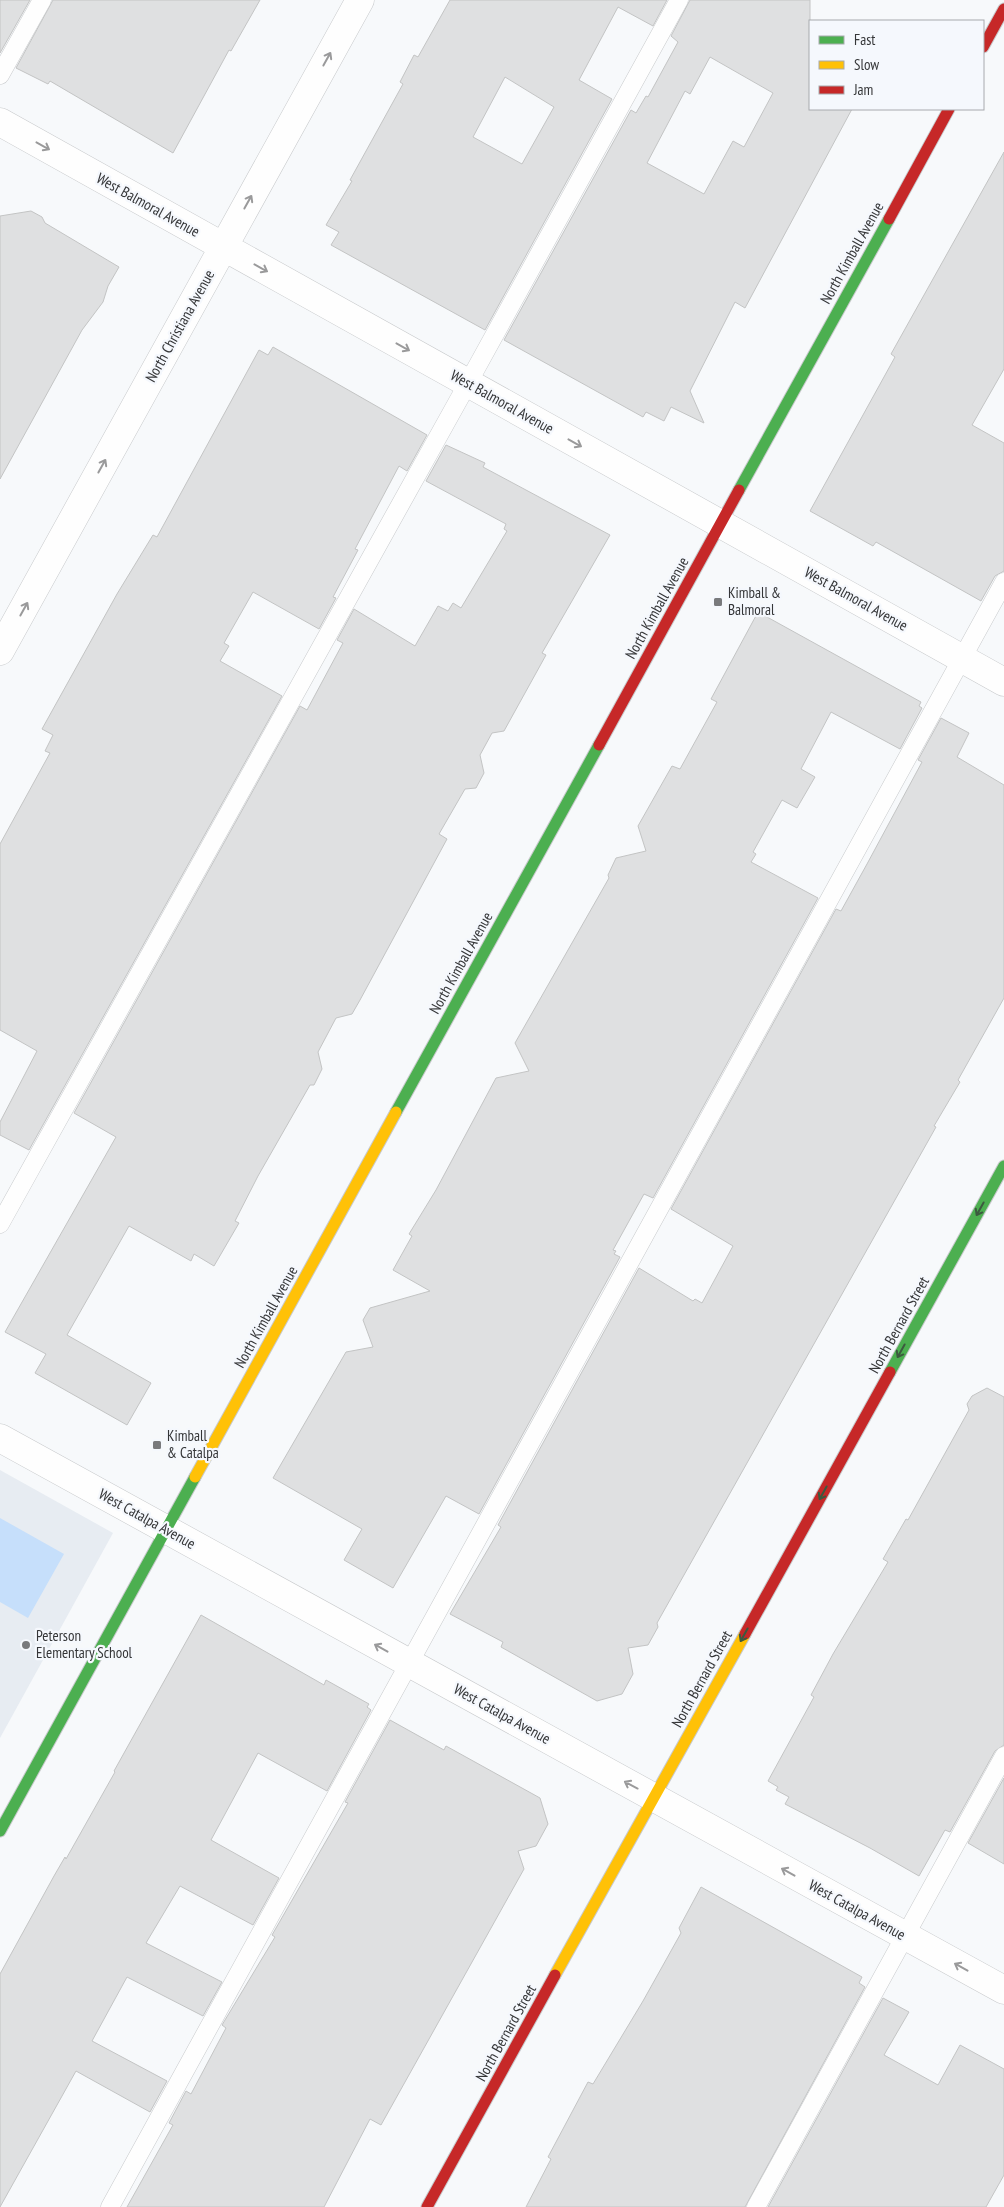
<svg xmlns="http://www.w3.org/2000/svg" width="1004" height="2207" viewBox="0 0 1004 2207" font-family="'PT Sans Narrow',sans-serif">
<style>
.built{fill:#e7ecf2}
.green{fill:#c6dffb}
.building{fill:#dfe0e1;stroke:#c3c4c4;fill-rule:evenodd}
.lines{fill:none;stroke-linecap:round;stroke-linejoin:round}
.lane-casing{stroke:#c8cacc;stroke-width:19}
.street-casing{stroke:#c8cacc;stroke-width:29}
.fast-casing{stroke:#c8cacc;stroke-width:13}
.slow-casing{stroke:#c8cacc;stroke-width:13}
.jam-casing{stroke:#c8cacc;stroke-width:13}
.lane{stroke:#fefefe;stroke-width:18}
.street{stroke:#fefefe;stroke-width:28}
.fast{stroke:#4caf50;stroke-width:11}
.slow{stroke:#ffc107;stroke-width:11}
.jam{stroke:#c62828;stroke-width:11}
.oneway{stroke:#9a9a9b}
.oneway2{stroke:#3c5a3f}
.poi-dot{fill:#797a7c;stroke:#f5f8fd;stroke-width:2}
.labels{text-anchor:middle;stroke-width:4.5;stroke-linejoin:round;paint-order:stroke}
.street-label{font-size:15px;fill:#353638;stroke:#f5f8fd}
.poi-label{font-size:15px;fill:#353638;stroke:#f5f8fd;text-anchor:start}
</style>
<rect width="100%" height="100%" fill="#f7f9fb"/>
<path class="built" d="M0,1470L113,1533L0,1738Z"/>
<path class="green" d="M0,1518L64,1554L28,1618L0,1602Z"/>
<path class="building" d="M0,0H30L0,53Z
M53,0H260L231,51L229,50L173,153L50,81L48,84L16,68Z
M450,0H667L653,26L618,7L579,80L612,99L485,330L331,245L339,232L326,225L352,181L350,180L403,84L400,82L414,55L418,57ZM505,77L554,107L522,164L473,137Z
M690,0H810V109H852L745,308L735,302L690,391L704,423L671,407L664,421L646,412L643,417L504,340L631,110L636,113L646,96L648,97L678,42L671,36ZM710,57L773,93L744,147L733,141L704,194L647,163L685,91L690,94Z
M1004,152V369L972,425L1004,443V571L995,576L981,601L876,542L873,546L810,511L895,357L891,354Z
M31,211L42,217L45,223L119,267L108,286L103,302L82,330L0,479V216Z
M273,347L427,435L407,471L399,466L355,549L358,550L333,597L336,598L319,629L253,592L224,643L229,646L220,661L282,696L29,1150L0,1135V1122L37,1051L0,1030V844L50,753L45,751L53,735L42,729L117,594L153,535L157,537L259,350L268,355Z
M446,445L485,463L483,467L610,535L542,653L546,655L504,731L492,733L480,755L484,773L476,788L465,789L439,834L447,839L360,1000L352,1014L336,1018L318,1052L322,1069L314,1085H310L258,1176L235,1221L239,1223L214,1266L194,1254L191,1261L129,1226L67,1335L151,1383L127,1425L35,1373L46,1354L5,1332L116,1137L74,1113L300,706L307,710L343,643L337,640L354,609L415,646L438,606L448,611L453,603L461,608L507,531L504,529L506,524L426,481Z
M758,612L921,702L919,706L922,708L900,749L831,712L801,769L815,777L797,808L782,800L753,852L756,854L751,862L818,898L653,1198L644,1194L613,1250L616,1251L614,1254L620,1257L479,1514L446,1496L393,1588L344,1560L362,1529L273,1478L346,1352L373,1347L363,1320L370,1308L430,1291L393,1270L412,1236L409,1234L436,1190L496,1078L529,1071L515,1043L609,878L608,875L616,858L646,851L638,826L672,766L680,769L717,702L711,699Z
M941,718L969,733L957,757L1004,785V998L958,1080L960,1082L934,1126L936,1127L657,1623L658,1627L648,1645L628,1648L633,1674L622,1694L597,1701L501,1647L503,1642L450,1614L501,1527L498,1525L639,1268L693,1301L695,1299L702,1303L733,1246L671,1209L836,909L841,911L867,864L922,762L918,760Z
M987,1388L1004,1397V1745L995,1751L950,1832L945,1830L919,1876L870,1848L785,1804L789,1797L776,1790L778,1787L768,1781L814,1697L811,1695L833,1654L888,1562L883,1559L906,1519L908,1520L969,1410L967,1404L972,1396Z
M201,1615L324,1685L326,1680L369,1704L367,1707L371,1710L327,1791L258,1753L211,1840L279,1878L253,1925L180,1886L146,1943L222,1982L203,2016L127,1977L92,2041L167,2081L150,2112L76,2071L0,2207V1974L54,1876L65,1857L66,1859L115,1772L114,1771Z
M390,1720L444,1750L446,1746L540,1798L548,1824L536,1846L518,1851L524,1869L381,2125L370,2119L324,2207H127L173,2125L169,2123L186,2091L191,2094L226,2028L222,2025L275,1937L272,1935L348,1803L345,1802Z
M1004,1778V1864L968,1843Z
M701,1887L862,1977L859,1983L865,1987L745,2207H526L551,2159L548,2157L588,2082L593,2084L643,2001L681,1933L679,1928Z
M883,1998L909,2012L884,2055L938,2085L960,2045L1004,2069V2175L986,2207H768Z"/>
<g class="lines">
<g class="lane-casing">
<path id="lane" d="M0,75L42,0
M0,1224L468,383L679,0
M110,2207L1004,582
M756,2207L1004,1756"/>
</g>
<g class="street-casing">
<path id="street" d="M0,122L1004,682
M0,651L360,0
M0,1438L1004,1990"/>
</g>
<g class="fast-casing">
<path id="fast" d="M739,490L889,219
M396,1112L599,745
M890,1372L1004,1166
M0,1831L195,1477"/>
</g>
<g class="slow-casing">
<path id="slow" d="M195,1477L396,1112
M555,1975L745,1634"/>
</g>
<g class="jam-casing">
<path id="jam" d="M983,47L1004,9
M889,219L949,109
M599,745L739,490
M745,1634L890,1372
M427,2207L555,1975"/>
</g>
<use href="#lane" class="lane"/>
<use href="#street" class="street"/>
<use href="#fast" class="fast"/>
<use href="#slow" class="slow"/>
<use href="#jam" class="jam"/>
</g>
<defs><path id="oneway-shaft" d="M-6 0H5M1.5-3L5.5 0L1.5 3" fill="none" stroke-width="1.6" stroke-linecap="round" stroke-linejoin="round" transform="scale(1.25)"/></defs>
<g class="oneway">
<use href="#oneway-shaft" transform="translate(327 59) rotate(-61)"/>
<use href="#oneway-shaft" transform="translate(43 146) rotate(29)"/>
<use href="#oneway-shaft" transform="translate(248 202) rotate(-61)"/>
<use href="#oneway-shaft" transform="translate(261 268) rotate(29)"/>
<use href="#oneway-shaft" transform="translate(403 347) rotate(29)"/>
<use href="#oneway-shaft" transform="translate(575 443) rotate(29)"/>
<use href="#oneway-shaft" transform="translate(102 466) rotate(-61)"/>
<use href="#oneway-shaft" transform="translate(24 609) rotate(-61)"/>
<use href="#oneway-shaft" transform="translate(381 1648) rotate(-151)"/>
<use href="#oneway-shaft" transform="translate(631 1785) rotate(-152)"/>
<use href="#oneway-shaft" transform="translate(788 1872) rotate(-151)"/>
<use href="#oneway-shaft" transform="translate(961 1967) rotate(-151)"/>
</g>
<g class="oneway2">
<use href="#oneway-shaft" transform="translate(980 1209) rotate(119)"/>
<use href="#oneway-shaft" transform="translate(901 1351) rotate(119)"/>
<use href="#oneway-shaft" transform="translate(823 1493) rotate(119)"/>
<use href="#oneway-shaft" transform="translate(744 1635) rotate(119)"/>
</g>
<g class="poi-dot">
<rect x="713" y="597" width="10" height="10" rx="2.5"/>
<rect x="152" y="1440" width="10" height="10" rx="2.5"/>
<circle cx="26" cy="1645" r="5"/>
</g>
<g class="labels">
<g class="street-label">
<text transform="translate(148 205) rotate(29)" y="5">West Balmoral Avenue</text>
<text transform="translate(852 253) rotate(-61)" y="5">North Kimball Avenue</text>
<text transform="translate(180 326) rotate(-61)" y="5">North Christiana Avenue</text>
<text transform="translate(502 402) rotate(29)" y="5">West Balmoral Avenue</text>
<text transform="translate(856 599) rotate(29)" y="5">West Balmoral Avenue</text>
<text transform="translate(657 608) rotate(-61)" y="5">North Kimball Avenue</text>
<text transform="translate(461 963) rotate(-61)" y="5">North Kimball Avenue</text>
<text transform="translate(266 1317) rotate(-61)" y="5">North Kimball Avenue</text>
<text transform="translate(899 1325) rotate(-61)" y="5">North Bernard Street</text>
<text transform="translate(147 1519) rotate(29)" y="5">West Catalpa Avenue</text>
<text transform="translate(702 1679) rotate(-61)" y="5">North Bernard Street</text>
<text transform="translate(502 1714) rotate(29)" y="5">West Catalpa Avenue</text>
<text transform="translate(857 1910) rotate(29)" y="5">West Catalpa Avenue</text>
<text transform="translate(506 2033) rotate(-61)" y="5">North Bernard Street</text>
</g>
<g class="poi-label">
<text x="728" y="598">Kimball &amp;<tspan x="728" dy="17">Balmoral</tspan></text>
<text x="167" y="1441">Kimball<tspan x="167" dy="17">&amp; Catalpa</tspan></text>
<text x="36" y="1641">Peterson<tspan x="36" dy="17">Elementary School</tspan></text>
</g>
</g>
<rect x="809" y="20" width="175" height="90" fill="#f5f8fd" stroke="#a8aaae"/>
<rect x="819" y="36" width="25" height="8" fill="#4caf50" stroke="#a8aaae"/>
<text x="854" y="45" font-size="15" fill="#353638">Fast</text>
<rect x="819" y="61" width="25" height="8" fill="#ffc107" stroke="#a8aaae"/>
<text x="854" y="70" font-size="15" fill="#353638">Slow</text>
<rect x="819" y="86" width="25" height="8" fill="#c62828" stroke="#a8aaae"/>
<text x="854" y="95" font-size="15" fill="#353638">Jam</text>
</svg>
